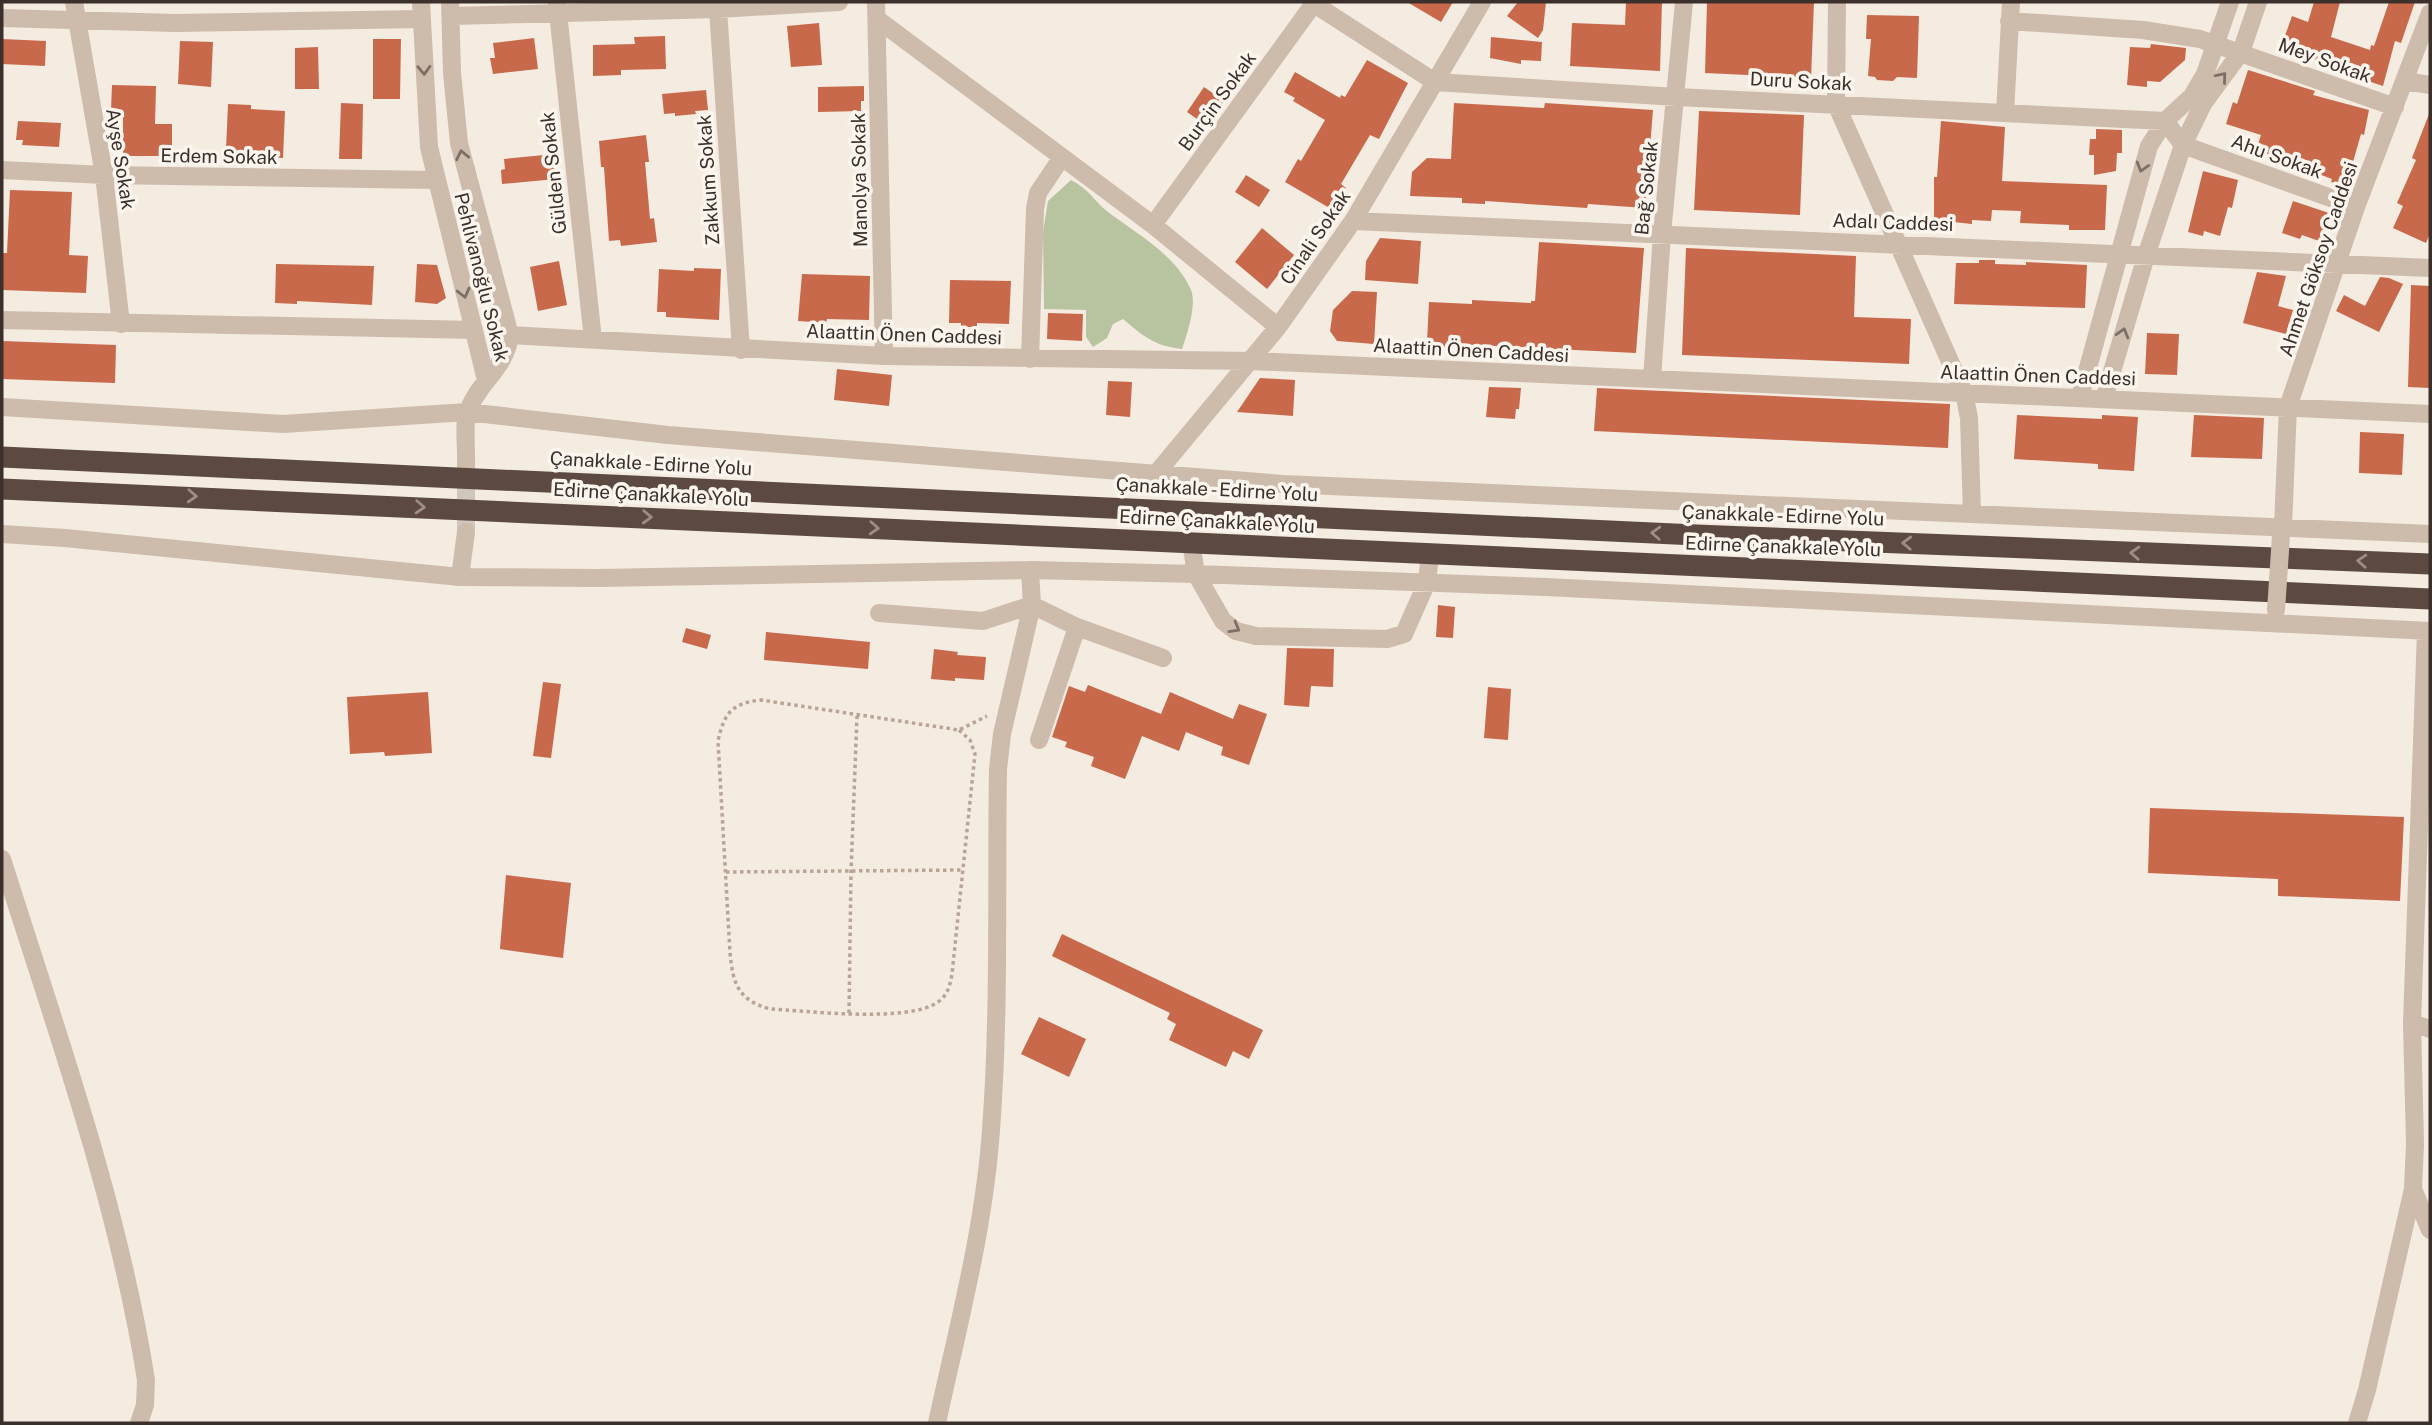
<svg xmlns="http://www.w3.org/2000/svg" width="2432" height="1425" viewBox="0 0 2432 1425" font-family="'Public Sans',sans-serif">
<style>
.green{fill:#b8c4a0}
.building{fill:#c8694b}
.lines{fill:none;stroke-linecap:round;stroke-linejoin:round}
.minor-tunnel{stroke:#cfc6bd;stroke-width:18;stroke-dasharray:18 9;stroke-linecap:butt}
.path{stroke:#b9a596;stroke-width:3.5;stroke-dasharray:3.5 3.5;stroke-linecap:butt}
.minor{stroke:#cdbbac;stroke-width:18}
.highway{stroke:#5c4a42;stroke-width:21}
.minor-bridge{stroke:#cdbbac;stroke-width:18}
.oneway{stroke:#7d6f65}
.oneway2{stroke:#9c8e87}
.labels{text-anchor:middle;stroke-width:7;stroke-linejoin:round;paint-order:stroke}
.street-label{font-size:19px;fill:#3b302b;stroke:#fbf5ee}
</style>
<rect width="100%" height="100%" fill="#f4ebe1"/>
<path class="green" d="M1071,180C1090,190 1093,200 1108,212C1137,234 1176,255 1191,290C1197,305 1187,334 1182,349C1155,346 1143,336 1123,319L1113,324L1107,338L1093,347L1086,337V310L1044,309L1043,232L1048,201Z"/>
<path class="building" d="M1407,2H1453L1441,22Z
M1518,2H1546L1543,30L1538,38L1507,16Z
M1626,2H1662L1660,71L1570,66L1572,23L1625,25Z
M1707,2H1814L1811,78L1705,73Z
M2314,2H2340L2331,37L2370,50L2371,45L2374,46L2389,2H2415L2401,43L2395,41L2383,86L2323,66L2324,63L2281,47L2292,16L2308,22Z
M1867,15L1919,16L1917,78L1897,77L1893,81L1877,80L1875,77L1868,76L1871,39H1866Z
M819,23L822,65L791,67L787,26Z
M665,36L666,69L621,70V75L593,76V45L635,44L634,37Z
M1491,37L1542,42L1541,61L1521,60V64L1490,58Z
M534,38L538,69L493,74L490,58H495L493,43Z
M2,39L46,41L45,66L2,64Z
M373,39H401L400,99H373Z
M180,41L213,42L211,87L178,84Z
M2151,44L2186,48L2185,60L2160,82L2147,81V87L2127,85L2130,47L2150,48Z
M318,47L319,89H295V48Z
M1367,60L1408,83L1379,139L1370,135L1341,184L1346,188L1333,210L1285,182L1298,159L1301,161L1325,120L1293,101L1295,98L1284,92L1295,72L1340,98L1341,95L1345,97Z
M2248,70L2315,91L2313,95L2369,110L2364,135L2361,134L2346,186L2331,182L2332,179L2295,165L2296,163L2256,151L2261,135L2226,124L2233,102L2237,104Z
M112,85L156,86L155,124H172V156H123V111L111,110Z
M864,86V101H861V111L818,112V87Z
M1204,87L1224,101L1207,126L1187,112Z
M706,90L708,110L695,111L696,114L675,116V113L664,114L662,94Z
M341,103L363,104L362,159H339Z
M1454,103L1544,108L1545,103L1653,110L1645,208L1588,204L1587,208L1485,201V204L1462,203V198L1410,196L1412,172L1427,158L1451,159Z
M228,104L251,105V109L285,111L283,158L237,155V151L226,150Z
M1699,111L1804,115L1800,215L1694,210Z
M2429,114L2430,233L2426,243L2393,228L2403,206L2397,203L2416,160L2412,158Z
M18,121L61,123L59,147L22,145L23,140H16Z
M1941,121L2005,127L2002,181L2107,185L2105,230H2069V225L2020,223L2021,211L1992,210L1991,221L1972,220V224L1934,220V177H1937Z
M2096,129L2122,130V153H2117L2116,171L2094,175V155H2089L2090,139H2096Z
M646,135L649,162H645L650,219L654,218L657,242L621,246L620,240L609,241L604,167H601L599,141Z
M544,155L554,161L556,179L502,184L501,170L505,169L504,159Z
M2203,171L2238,180L2232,208L2228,207L2220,236L2204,231L2203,236L2188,232Z
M1246,175L1270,190L1259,207L1235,192Z
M10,190L72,192L69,255L88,256L86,293L2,290V253H7Z
M2293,201L2332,214L2322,242L2302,235L2300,239L2282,233Z
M1262,228L1294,255L1267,289L1235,262Z
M1380,238L1421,241L1418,284L1365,280L1366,261Z
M1539,242L1644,248L1636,353L1453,344V348L1435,347L1436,343L1427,342L1429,302L1472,304V300L1531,303V301H1535Z
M1686,248L1856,256L1854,317L1911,319L1909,364L1682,355Z
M1979,260H1995V264L2026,265V262L2087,265L2085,308L1954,304L1956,263H1979Z
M559,261L567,305L538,311L530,267Z
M276,264L374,266L372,305L297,301V304L275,303Z
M417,264L437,265L446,298L437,304L415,302Z
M694,268L721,269L719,320L666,317V312H657L659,269L694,271Z
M2257,272L2286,276L2278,306L2293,310L2286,334L2243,323Z
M802,274L870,276L869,320L827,319L826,323L798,321Z
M2380,277L2389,278L2403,284L2379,332L2336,311L2344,295L2365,306Z
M950,280L1011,281L1009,324L977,323V327H961V323H949Z
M2411,285L2430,286V388L2408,387Z
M1352,291L1377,292L1374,344L1337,341L1330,331L1333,310Z
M1048,313L1083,314L1082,341L1047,339Z
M2147,333L2179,334L2177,375L2145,374Z
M2,341L116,345L115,383L2,379Z
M837,369L892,375L889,406L834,400Z
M1260,378L1295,380L1293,416L1237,412Z
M1108,381L1132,382L1130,417L1106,415Z
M1489,387L1521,388L1519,409H1516L1515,419L1486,417Z
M1597,388L1950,404L1948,448L1594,431Z
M2017,415L2102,419V415L2138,417L2134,471L2098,469V464L2014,459Z
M2194,415L2264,418L2262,459L2191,457Z
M2360,432L2404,434L2402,475L2359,473Z
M1438,605L1455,607L1453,638L1436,637Z
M686,628L711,635L707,649L682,642Z
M766,632L870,642L868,669L764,660Z
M1287,648L1334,649L1333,687L1311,686L1309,707L1284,705Z
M934,649L958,652L957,655L986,657L984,680L955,678V681L931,679Z
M543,682L561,684L551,758L533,756Z
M1088,685L1161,714L1170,692L1233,719L1239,704L1267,714L1249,765L1221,755L1223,747L1186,732L1179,751L1142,736L1125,779L1091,766L1094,757L1065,747L1067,742L1052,737L1069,686L1085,692Z
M1488,687L1511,689L1508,740L1484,738Z
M428,692L432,753L385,756L384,752L350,754L347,697Z
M2150,808L2404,817L2400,901L2278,896V879L2148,873Z
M506,875L571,883L563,958L500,949Z
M1062,934L1263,1030L1249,1059L1233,1051L1226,1067L1169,1040L1176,1024L1167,1019L1170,1013L1052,956Z
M1039,1017L1086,1039L1069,1077L1021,1054Z"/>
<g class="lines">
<path class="minor-tunnel" d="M466,532V466"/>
<path class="path" d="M959,730L970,740L975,754L952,974C950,985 948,995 938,1002C909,1023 807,1011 770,1009C738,1000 733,984 730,953L718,741C724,714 731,703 761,700L959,730L987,716
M726,872L962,870
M849,1013L851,872L857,716"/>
<path class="minor" d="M74,2L104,175L121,324
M421,2L429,147L486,380
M450,2L452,73L459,143L510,335C506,369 479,381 468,411C463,423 467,451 466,466
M876,2L884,356
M1837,2L1836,104L1964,393L1969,418L1972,514
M557,3L593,340
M1314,4L1435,82L1677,97L2165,121L2183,145L2356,207
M718,9L741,350
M451,16L718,9L839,2
M2,18L175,23L422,19
M877,19L1153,225L1278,327
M2009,21L2143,30L2200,39L2395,107
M2405,81L2430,85
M2005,113L2011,2
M2,170L104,175L436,180
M1353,221L2430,268
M1153,225L1315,2
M2,320L474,330
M510,335L884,356L1251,361L2430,414
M1030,359L1035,209L1038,193L1062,157
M1652,379L1662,234L1684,2
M2080,397L2149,146L2165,121L2192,96L2205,74L2230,2
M2104,399L2146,256L2183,145L2203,104L2241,52L2258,2
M2,407L283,424L467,412L668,435L1283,484L2430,534
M1155,475L1278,327L1353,221L1482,2
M2283,527L2288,407L2356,207L2430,13
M2,534L65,538L460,577L598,578L1030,570L1196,574L1546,587L2430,631
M1191,542L1196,574L1223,621L1236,631L1256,636L1387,639L1404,634L1427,582L1430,554
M460,577L466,532
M879,613L983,621L1032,605L1077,627
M1039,740L1077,627L1163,658
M2,859C56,1030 118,1202 146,1380L145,1405L139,1423
M2412,1023L2430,1029
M2413,1189L2430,1230
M937,1423C958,1326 984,1230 991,1130C1000,1010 996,889 998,769L1002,734L1032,605L1030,570
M2357,1423L2367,1390L2413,1189L2415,1144L2412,1023L2426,631"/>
<path class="highway" d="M2,457L1696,535L2430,564
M2,489L2430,599"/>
<path class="minor-bridge" d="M2276,610L2281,536"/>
</g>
<defs><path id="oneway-chevron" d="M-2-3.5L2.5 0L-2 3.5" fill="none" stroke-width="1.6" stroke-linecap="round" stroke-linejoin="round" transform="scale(1.75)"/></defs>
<g class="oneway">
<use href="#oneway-chevron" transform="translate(424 70) rotate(88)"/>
<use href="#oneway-chevron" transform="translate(2222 77) rotate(-50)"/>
<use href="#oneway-chevron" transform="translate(462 155) rotate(-102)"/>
<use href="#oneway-chevron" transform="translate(2142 167) rotate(107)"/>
<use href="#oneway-chevron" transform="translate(464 293) rotate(76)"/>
<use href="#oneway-chevron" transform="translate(2123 333) rotate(-74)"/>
<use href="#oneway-chevron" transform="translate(1235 628) rotate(30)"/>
</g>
<g class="oneway2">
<use href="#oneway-chevron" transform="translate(192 496) rotate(3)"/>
<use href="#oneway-chevron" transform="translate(420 507) rotate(3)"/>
<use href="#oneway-chevron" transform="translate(647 517) rotate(2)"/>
<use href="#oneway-chevron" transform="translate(874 528) rotate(3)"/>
<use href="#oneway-chevron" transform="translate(1656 533) rotate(-177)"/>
<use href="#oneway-chevron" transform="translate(1907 543) rotate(-178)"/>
<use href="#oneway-chevron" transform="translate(2135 553) rotate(-177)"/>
<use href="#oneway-chevron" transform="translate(2362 561) rotate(-177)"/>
</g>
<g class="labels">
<g class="street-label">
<text transform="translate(2325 60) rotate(20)" y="7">Mey Sokak</text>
<text transform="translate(1801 81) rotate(3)" y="7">Duru Sokak</text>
<text transform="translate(1217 101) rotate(-54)" y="7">Burçin Sokak</text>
<text transform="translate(219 156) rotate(1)" y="7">Erdem Sokak</text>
<text transform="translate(2277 156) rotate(20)" y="7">Ahu Sokak</text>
<text transform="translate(121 159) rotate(81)" y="7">Ayşe Sokak</text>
<text transform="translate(553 173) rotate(-96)" y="7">Gülden Sokak</text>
<text transform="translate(708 180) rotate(-94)" y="7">Zakkum Sokak</text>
<text transform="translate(859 180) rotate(-91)" y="7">Manolya Sokak</text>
<text transform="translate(1646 188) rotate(-84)" y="7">Bağ Sokak</text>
<text transform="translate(1893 222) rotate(2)" y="7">Adalı Caddesi</text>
<text transform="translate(1315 237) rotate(-56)" y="7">Cinali Sokak</text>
<text transform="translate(2318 259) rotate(-71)" y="7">Ahmet Göksoy Caddesi</text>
<text transform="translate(482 277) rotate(76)" y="7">Pehlivanoğlu Sokak</text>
<text transform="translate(904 334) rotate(2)" y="7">Alaattin Önen Caddesi</text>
<text transform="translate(1471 350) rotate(3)" y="7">Alaattin Önen Caddesi</text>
<text transform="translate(2038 375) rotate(2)" y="7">Alaattin Önen Caddesi</text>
<text transform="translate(651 463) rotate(3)" y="7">Çanakkale - Edirne Yolu</text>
<text transform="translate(1217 489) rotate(3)" y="7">Çanakkale - Edirne Yolu</text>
<text transform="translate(651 494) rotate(3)" y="7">Edirne Çanakkale Yolu</text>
<text transform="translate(1783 515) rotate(2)" y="7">Çanakkale - Edirne Yolu</text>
<text transform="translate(1217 521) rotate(3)" y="7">Edirne Çanakkale Yolu</text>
<text transform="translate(1783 546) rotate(2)" y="7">Edirne Çanakkale Yolu</text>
</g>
</g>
<rect width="2432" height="1425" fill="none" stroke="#3b302b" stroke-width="7"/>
</svg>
